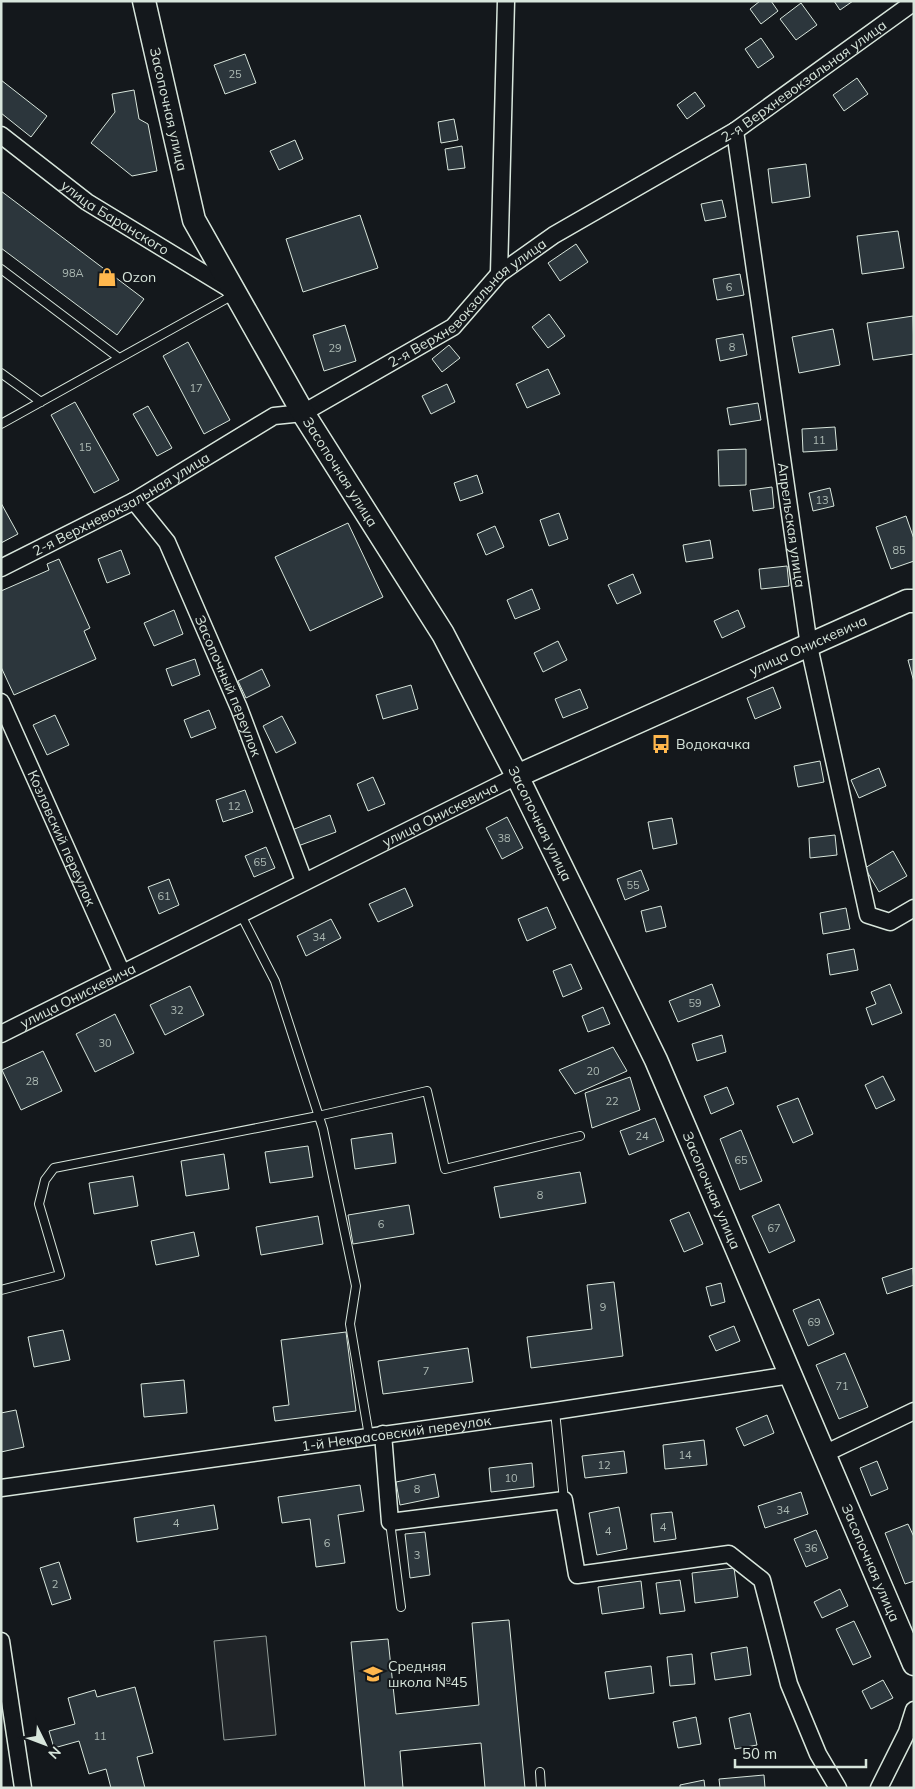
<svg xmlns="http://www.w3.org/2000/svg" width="915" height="1789" viewBox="0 0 915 1789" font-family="Mulish,sans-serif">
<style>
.green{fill:#202428;stroke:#939e99}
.building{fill:#2c363c;stroke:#d8e6dc}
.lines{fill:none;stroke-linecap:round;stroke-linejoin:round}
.lane-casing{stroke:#d8e6dc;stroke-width:10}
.street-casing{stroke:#d8e6dc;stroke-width:19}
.secondary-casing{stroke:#d8e6dc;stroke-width:25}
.lane{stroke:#14181c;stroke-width:8}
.street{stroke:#14181c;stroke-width:16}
.secondary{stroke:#14181c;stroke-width:22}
.labels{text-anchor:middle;stroke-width:4;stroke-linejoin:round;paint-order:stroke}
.number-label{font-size:11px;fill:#adbab4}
.street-label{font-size:14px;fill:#d8e6dc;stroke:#14181c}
.poi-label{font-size:14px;fill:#d8e6dc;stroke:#14181c;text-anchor:start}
</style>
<rect width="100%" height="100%" fill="#14181c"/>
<path class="green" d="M266,1636L276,1735L224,1740L214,1641Z"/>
<path class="building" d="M760,1H771L778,11L761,24L750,9Z
M834,1H853L840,10Z
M801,3L817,25L796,40L780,19Z
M761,38L774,57L758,68L745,49Z
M245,54L256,83L225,94L214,65Z
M857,78L868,94L844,111L833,95Z
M1,80L47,116L31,137L1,113Z
M134,90L139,119L148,124L157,171L132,176L91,143L115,112L112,94Z
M695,92L705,106L687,119L677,105Z
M454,119L458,140L441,143L438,122Z
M295,140L303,159L279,170L270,151Z
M462,146L465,168L448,170L445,149Z
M806,164L810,197L772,203L768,169Z
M1,191L144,299L117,335L1,248Z
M722,200L726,217L705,221L701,204Z
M360,215L378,268L303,292L286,239Z
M898,231L904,268L862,274L857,236Z
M576,244L588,262L560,281L548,263Z
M740,274L744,295L717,300L713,279Z
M549,314L565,336L548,348L532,327Z
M913,316L914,354L873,360L867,323Z
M345,325L356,361L324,371L313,335Z
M833,329L840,365L799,373L792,337Z
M743,334L747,355L720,361L716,339Z
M188,342L230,420L204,434L163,356Z
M449,345L460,358L442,372L432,359Z
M548,369L560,394L527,408L516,384Z
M447,384L455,402L431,414L422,396Z
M75,402L119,480L94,493L51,415Z
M758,403L761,420L730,425L727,408Z
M148,406L172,448L157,456L133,414Z
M835,427L837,450L803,452L802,429Z
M746,449V485L719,486L718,450Z
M477,475L483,493L460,501L454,483Z
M772,487L774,508L753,511L750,490Z
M830,488L834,506L813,511L809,493Z
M1,503L18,534L1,543Z
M559,513L568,539L549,546L540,520Z
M906,516L914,539V561L891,569L876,527Z
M348,523L383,597L310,631L275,557Z
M495,526L504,547L486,555L477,534Z
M710,540L713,558L686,562L683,545Z
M121,550L130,574L107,583L98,559Z
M59,559L90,628L84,631L96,659L14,695L1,667V591L49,570L47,564Z
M787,566L789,586L761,589L759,569Z
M633,574L641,593L617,604L608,585Z
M532,589L540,609L515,619L507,600Z
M174,610L183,634L154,646L144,623Z
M738,610L745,627L722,638L714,621Z
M558,641L567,660L543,672L534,653Z
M195,659L200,675L172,686L166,669Z
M914,659V682L908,660Z
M262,669L270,686L246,698L238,681Z
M411,685L418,709L383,719L376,695Z
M773,687L781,708L755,719L747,698Z
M580,689L588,708L563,718L555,699Z
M209,710L216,728L191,738L184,720Z
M55,715L69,745L47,755L33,725Z
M282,716L296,743L276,753L263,726Z
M820,761L824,782L798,787L794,766Z
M879,768L886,786L859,798L851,780Z
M373,777L385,804L368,811L357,784Z
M245,790L253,812L223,822L216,800Z
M330,815L336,832L298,846L292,830Z
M507,817L523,848L502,859L486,828Z
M672,818L677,844L653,849L648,822Z
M835,835L837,855L810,858L809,838Z
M266,847L275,868L254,877L245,856Z
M893,851L907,876L879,892L865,868Z
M641,870L649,890L625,900L617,879Z
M169,879L179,905L159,914L148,887Z
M405,888L413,906L378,922L369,904Z
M661,906L666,927L646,932L641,911Z
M547,907L556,928L527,941L518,919Z
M846,908L850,929L823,934L820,913Z
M331,919L341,938L306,956L297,936Z
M854,949L858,970L830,975L827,954Z
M571,964L582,989L563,997L553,971Z
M712,984L720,1006L678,1022L669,1001Z
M890,984L902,1013L872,1025L866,1008L876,1004L871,992Z
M190,986L204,1015L165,1035L150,1005Z
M603,1007L610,1024L588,1032L582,1016Z
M115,1014L134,1053L95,1072L76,1034Z
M722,1035L726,1052L697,1061L692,1044Z
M613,1047L627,1071L575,1094L559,1070Z
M43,1051L62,1091L21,1110L2,1070Z
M883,1076L895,1100L876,1109L865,1085Z
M630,1077L640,1110L592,1128L585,1093Z
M727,1087L734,1104L711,1114L704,1096Z
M798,1098L813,1134L793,1143L777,1106Z
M655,1118L664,1141L629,1155L620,1131Z
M741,1130L762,1181L740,1190L720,1139Z
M392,1133L396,1163L355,1169L351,1139Z
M308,1146L313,1177L270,1183L265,1152Z
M224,1154L229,1189L186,1196L181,1161Z
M580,1172L586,1203L500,1218L494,1187Z
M133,1176L138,1206L94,1214L89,1183Z
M779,1204L795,1241L769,1253L752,1216Z
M409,1205L414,1234L353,1244L348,1215Z
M689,1212L703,1244L684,1252L670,1220Z
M318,1216L323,1244L261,1255L256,1227Z
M194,1232L199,1256L156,1265L151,1241Z
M913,1268L914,1285L887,1294L882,1278Z
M614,1282L623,1356L531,1368L527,1337L592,1329L587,1285Z
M721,1283L725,1302L711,1306L706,1287Z
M819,1299L834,1334L808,1346L793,1310Z
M734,1326L740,1341L716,1351L709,1336Z
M63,1330L70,1360L34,1367L28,1337Z
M346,1332L356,1411L275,1421L273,1407L289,1405L281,1340Z
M468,1348L473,1382L383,1394L378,1361Z
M845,1353L868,1407L839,1419L816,1365Z
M184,1380L187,1413L144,1417L141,1384Z
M16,1410L24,1447L1,1452V1413Z
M767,1415L774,1433L744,1446L736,1428Z
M704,1440L707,1465L665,1469L663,1445Z
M624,1451L627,1473L585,1478L582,1456Z
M877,1461L888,1489L871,1496L860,1468Z
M532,1463L534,1487L491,1492L489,1468Z
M435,1474L439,1497L400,1505L396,1482Z
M360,1485L364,1511L338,1515L345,1563L316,1567L310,1519L282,1523L278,1497Z
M801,1492L808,1514L765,1528L758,1506Z
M214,1505L218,1529L137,1542L134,1518Z
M619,1507L627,1549L597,1555L589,1513Z
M672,1512L676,1539L654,1542L651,1514Z
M908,1524L914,1537V1581L905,1584L885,1533Z
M816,1530L828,1558L806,1567L794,1539Z
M425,1532L430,1575L410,1578L405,1534Z
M59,1562L71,1599L52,1605L40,1568Z
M734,1568L738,1597L695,1603L692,1573Z
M680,1580L685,1611L660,1614L656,1583Z
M641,1581L644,1608L602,1614L598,1587Z
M840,1589L848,1606L822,1618L814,1602Z
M509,1620L525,1788H485L481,1743L400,1751L403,1788H365L351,1642L388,1639L396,1714L479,1705L472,1623Z
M854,1621L871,1657L853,1665L836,1629Z
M747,1647L751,1675L715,1680L711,1653Z
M692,1654L695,1684L670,1686L667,1657Z
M651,1666L654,1693L609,1699L605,1672Z
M883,1680L893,1698L871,1709L862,1691Z
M135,1687L153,1753L137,1757L145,1788H111L106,1769L89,1774L79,1741L54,1748L49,1731L75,1724L68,1698L95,1690L97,1697Z
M750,1713L757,1745L735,1749L729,1718Z
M696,1717L701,1744L678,1748L673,1722Z
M764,1775L765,1788H720L719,1779Z
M704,1780L705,1788H680V1785Z"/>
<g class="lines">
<g class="lane-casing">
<path id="lane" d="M1,269L119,358
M1,373L41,402
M1,424L235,294
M240,913L275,981L323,1129L356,1286L350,1324L369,1436
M1,1290L60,1275L39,1204L45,1180L54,1168L318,1116L427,1091L445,1169L580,1136
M555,1411L564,1500
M390,1522L401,1607
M540,1772L541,1788"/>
</g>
<g class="street-casing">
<g id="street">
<path id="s1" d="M735,131L809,646L868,915L890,922L914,908"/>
<path id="s2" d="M1,135L87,202L233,291"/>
<path d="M499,274L506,1"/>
<path id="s3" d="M134,501L167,542L239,708L304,881"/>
<path id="s4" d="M1,568L134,501L274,416L303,413L453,327L499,274L554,235L735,131L914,2"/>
<path id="s5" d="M1,702L122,973"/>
<path id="s6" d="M1,1034L517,776"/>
<path d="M383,1434L390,1522L564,1500L577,1575L729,1554L762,1580L789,1684L818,1754L838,1788"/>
<path d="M824,1454L914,1411"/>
<path id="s7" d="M1,1488L555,1411L791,1375"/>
<path d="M1,1641L23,1788"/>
<path d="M879,1788L907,1732L914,1710"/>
</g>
</g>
<g class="secondary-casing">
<g id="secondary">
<path id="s8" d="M144,1L194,220L303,413L443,634L517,776L656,1060L914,1664"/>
<path id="s9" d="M517,776L907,601H914"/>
</g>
</g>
<use href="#lane" class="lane"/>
<use href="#street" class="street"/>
<use href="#secondary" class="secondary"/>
</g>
<defs>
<g id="shop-bare" transform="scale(1.5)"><path d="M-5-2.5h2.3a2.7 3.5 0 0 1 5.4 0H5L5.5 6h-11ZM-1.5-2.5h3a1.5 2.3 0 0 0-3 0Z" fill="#ffb74d" stroke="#14181c" stroke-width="2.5" paint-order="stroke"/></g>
<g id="bus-bare" transform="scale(1.5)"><path d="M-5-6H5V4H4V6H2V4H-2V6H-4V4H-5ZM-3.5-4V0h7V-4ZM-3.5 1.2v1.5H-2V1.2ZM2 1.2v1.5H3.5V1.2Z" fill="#ffb74d" stroke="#14181c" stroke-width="2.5" paint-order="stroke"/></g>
<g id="school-bare" transform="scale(1.5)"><path d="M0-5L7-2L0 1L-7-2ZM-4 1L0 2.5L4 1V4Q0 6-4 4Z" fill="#ffb74d" stroke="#14181c" stroke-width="2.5" paint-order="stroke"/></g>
</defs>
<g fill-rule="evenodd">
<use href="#shop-bare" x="107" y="277"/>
<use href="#bus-bare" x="661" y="744"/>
<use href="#school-bare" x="373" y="1674"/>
</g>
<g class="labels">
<g class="number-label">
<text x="235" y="78">25</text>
<text x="73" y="277">98А</text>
<text x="729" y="291">6</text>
<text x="732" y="351">8</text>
<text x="335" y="352">29</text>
<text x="196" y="392">17</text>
<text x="819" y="444">11</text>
<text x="85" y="451">15</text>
<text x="822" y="504">13</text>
<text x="899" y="554">85</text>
<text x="234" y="810">12</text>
<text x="504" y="842">38</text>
<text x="260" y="866">65</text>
<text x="633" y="889">55</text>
<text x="164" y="900">61</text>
<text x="319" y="941">34</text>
<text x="695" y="1007">59</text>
<text x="177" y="1014">32</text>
<text x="105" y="1047">30</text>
<text x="593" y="1075">20</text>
<text x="32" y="1085">28</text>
<text x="612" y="1105">22</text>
<text x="642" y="1140">24</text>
<text x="741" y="1164">65</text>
<text x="540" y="1199">8</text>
<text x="381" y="1228">6</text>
<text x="774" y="1232">67</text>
<text x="603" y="1311">9</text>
<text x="814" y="1326">69</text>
<text x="426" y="1375">7</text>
<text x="842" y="1390">71</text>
<text x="685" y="1459">14</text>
<text x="604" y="1469">12</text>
<text x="511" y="1482">10</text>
<text x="417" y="1493">8</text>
<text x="783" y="1514">34</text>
<text x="176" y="1527">4</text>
<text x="663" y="1531">4</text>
<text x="608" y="1535">4</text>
<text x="327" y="1547">6</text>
<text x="811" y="1552">36</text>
<text x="417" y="1559">3</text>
<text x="55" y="1588">2</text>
<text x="100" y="1740">11</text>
</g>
<g class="street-label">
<text dy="5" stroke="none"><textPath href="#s4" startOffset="946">2-я Верхневокзальная улица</textPath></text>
<text dy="5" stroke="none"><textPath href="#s8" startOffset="111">Засопочная улица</textPath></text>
<text dy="5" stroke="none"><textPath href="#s2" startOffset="141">улица Баранского</textPath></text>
<text dy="5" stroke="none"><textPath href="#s4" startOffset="541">2-я Верхневокзальная улица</textPath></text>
<text dy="5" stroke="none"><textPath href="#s8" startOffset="516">Засопочная улица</textPath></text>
<text dy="5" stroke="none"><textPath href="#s4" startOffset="136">2-я Верхневокзальная улица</textPath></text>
<text dy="5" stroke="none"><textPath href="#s1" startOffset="398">Апрельская улица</textPath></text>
<text dy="5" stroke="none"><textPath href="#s9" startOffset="319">улица Онискевича</textPath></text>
<text dy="5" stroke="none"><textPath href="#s3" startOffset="209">Засопочный переулок</textPath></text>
<text dy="5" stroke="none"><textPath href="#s6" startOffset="491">улица Онискевича</textPath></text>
<text dy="5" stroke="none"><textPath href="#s8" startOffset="921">Засопочная улица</textPath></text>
<text dy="5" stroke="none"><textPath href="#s5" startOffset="149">Козловский переулок</textPath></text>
<text dy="5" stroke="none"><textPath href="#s6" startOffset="86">улица Онискевича</textPath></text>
<text dy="5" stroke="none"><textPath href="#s8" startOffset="1326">Засопочная улица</textPath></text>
<text dy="5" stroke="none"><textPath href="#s7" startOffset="399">1-й Некрасовский переулок</textPath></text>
<text dy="5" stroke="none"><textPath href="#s8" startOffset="1731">Засопочная улица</textPath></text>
</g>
<g class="poi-label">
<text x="122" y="282">Ozon</text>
<text x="676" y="749">Водокачка</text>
<text x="388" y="1671">Средняя<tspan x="388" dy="16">школа №45</tspan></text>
</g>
</g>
<rect width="915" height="1789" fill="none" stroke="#d8e6dc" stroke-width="5"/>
<g transform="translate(45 1744) rotate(132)" stroke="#14181c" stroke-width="4" paint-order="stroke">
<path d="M0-4L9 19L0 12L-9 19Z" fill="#d8e6dc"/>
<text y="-8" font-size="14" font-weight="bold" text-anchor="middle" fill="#d8e6dc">N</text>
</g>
<path d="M735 1759v8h131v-8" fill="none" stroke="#d8e6dc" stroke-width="2.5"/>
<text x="742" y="1759" font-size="15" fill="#d8e6dc" stroke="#14181c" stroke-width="4" paint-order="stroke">50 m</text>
</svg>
